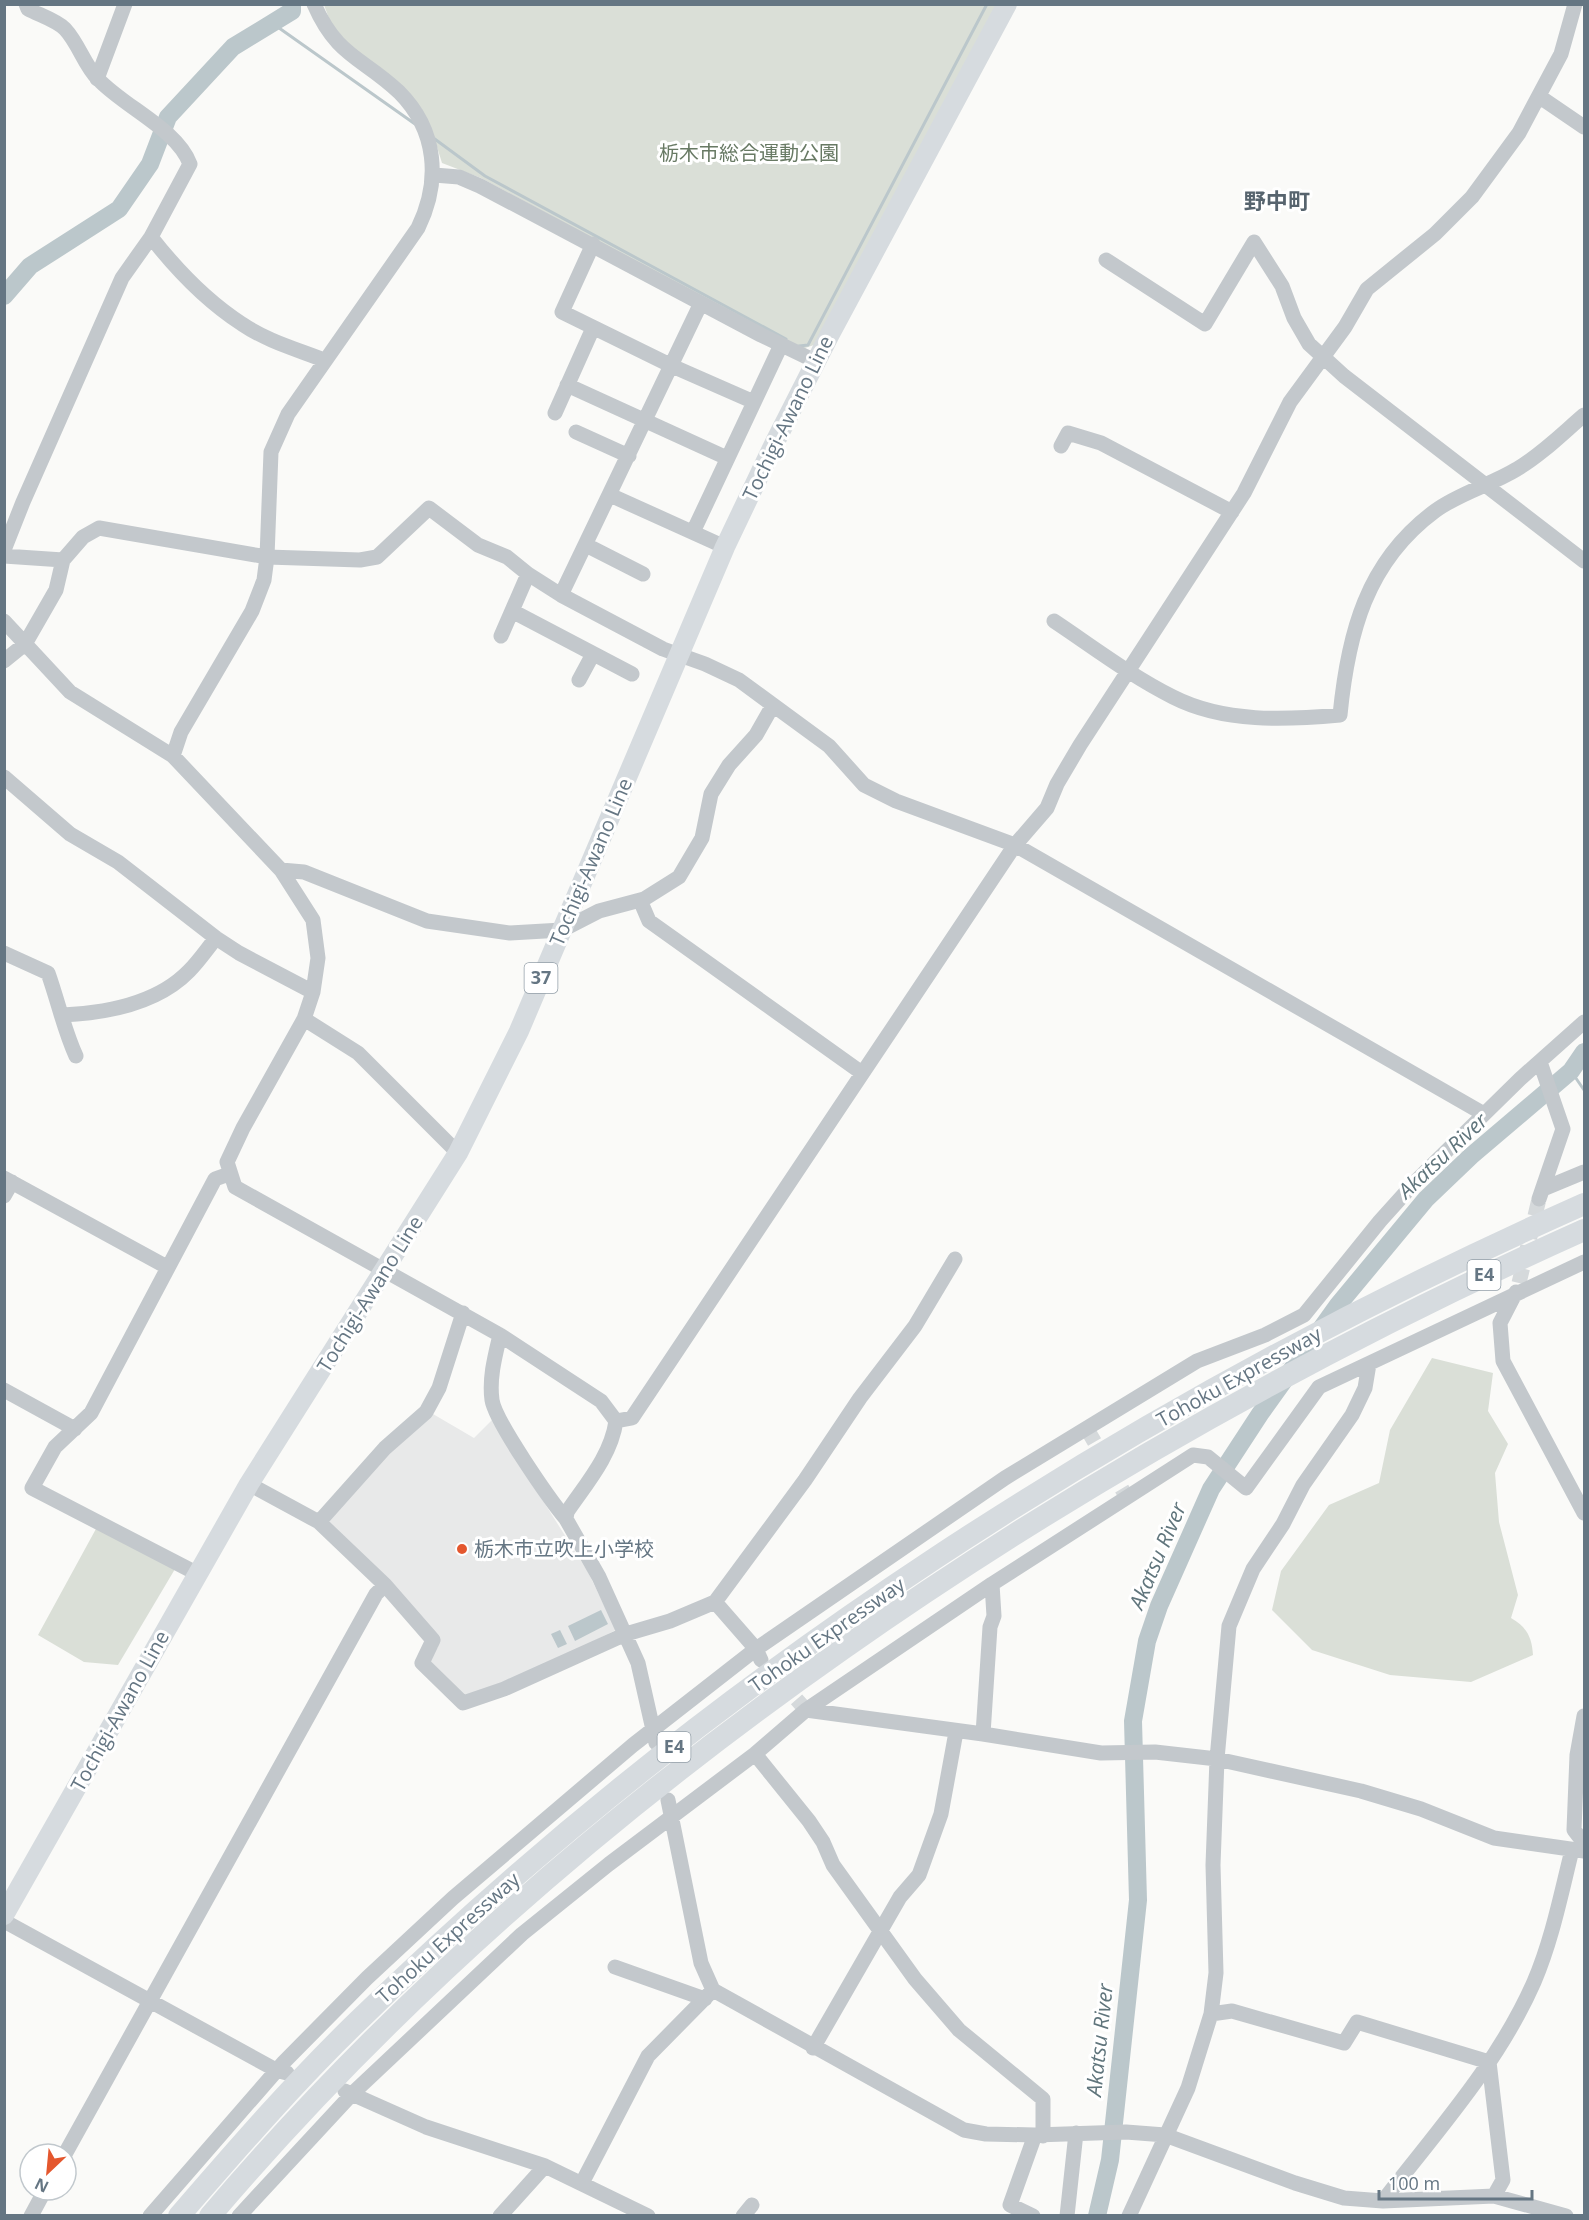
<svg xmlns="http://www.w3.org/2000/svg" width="1589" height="2220" viewBox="0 0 1589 2220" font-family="'Open Sans','Noto Sans JP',sans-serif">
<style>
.built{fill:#e8e9e9}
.green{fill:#dadfd7}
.water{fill:#bbc7cb}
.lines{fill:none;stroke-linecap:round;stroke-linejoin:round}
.stream{stroke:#bbc7cb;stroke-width:3}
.river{stroke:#bbc7cb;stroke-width:18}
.minor-tunnel{stroke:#d5d9db;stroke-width:15;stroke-dasharray:15 8;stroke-linecap:butt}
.minor{stroke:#c3c8cc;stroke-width:15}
.major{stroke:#d6dbdf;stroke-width:20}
.highway{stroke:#d6dbdf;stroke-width:22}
.poi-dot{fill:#e4572e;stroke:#fff;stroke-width:2}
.labels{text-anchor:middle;stroke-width:6;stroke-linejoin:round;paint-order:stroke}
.shield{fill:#fff;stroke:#939fa8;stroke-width:1.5}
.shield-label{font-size:18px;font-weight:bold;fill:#657683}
.park-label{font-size:20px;fill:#687a64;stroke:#fff}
.street-label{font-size:20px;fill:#657683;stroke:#fff}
.poi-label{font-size:20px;fill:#657683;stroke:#fff;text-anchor:start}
.water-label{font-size:21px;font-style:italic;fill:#60757c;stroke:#fff}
.quarter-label{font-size:22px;font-weight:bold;fill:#57646e;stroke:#fff}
</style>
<rect width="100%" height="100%" fill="#fafaf8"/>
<path class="built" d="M433,1414L474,1438L492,1420L588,1572L616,1630L529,1673L464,1696L429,1660L438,1647L437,1638L323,1521L386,1454Z"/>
<path class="green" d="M324,5H999L817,344L805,348H796L481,178L442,163L431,128L421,108L357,53L333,29Z
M1432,1358L1493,1373L1488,1411L1508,1444L1495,1473L1499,1522L1518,1595L1511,1618C1527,1627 1532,1638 1533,1655L1471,1682L1390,1675L1312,1650L1272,1610L1281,1571L1329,1505L1379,1483L1390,1430Z
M97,1527L175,1569L118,1665L84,1662L38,1635Z"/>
<path class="water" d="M601,1610L608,1624L575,1641L568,1626Z
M560,1630L567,1644L558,1648L551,1634Z"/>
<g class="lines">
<path class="stream" d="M272,23L415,124
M432,137L485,176L786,339
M799,346L808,345L987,4
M1571,1071L1584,1090"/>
<path class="river" d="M4,296L30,266L119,209L150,164L168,117L233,47L292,11V4
M1097,2216L1110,2160L1138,1900L1133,1721L1147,1641L1159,1606L1211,1489L1260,1414L1338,1305L1426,1199L1471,1156L1571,1071L1584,1052"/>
<path class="minor-tunnel" d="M1519,1283L1539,1199
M1087,1429L1126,1496
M766,1665L806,1710"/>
<path class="minor" d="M97,79L125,4
M1540,97L1584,127
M434,175L459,177L480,186L761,335L815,361
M151,237C176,269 208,302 242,324C267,341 296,349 324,360
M593,244L562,312L672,366L754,402
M1106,260L1205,324L1254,242L1282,286L1294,318L1309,344L1344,376L1584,561
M567,385L727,458
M555,413L593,328
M576,432L629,456
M1061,446L1068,433L1101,443L1232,512
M610,495L725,547
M693,532L781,345
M586,545L643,574
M4,550L23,502L122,278L151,237L190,164C177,129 124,107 98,79C84,65 79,44 65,29C56,20 39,15 28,9L26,4
M4,556L63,560
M561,595L701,303
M512,611L632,674
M4,621L70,692L173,756L281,870L313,920L318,958L313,992L304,1019L243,1128L227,1162L235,1187L500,1335L601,1401L616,1421C611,1456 586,1484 567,1512L566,1519L599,1577L638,1663L656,1743
M1054,621C1093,647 1131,676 1173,697C1224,723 1286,720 1340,715C1348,634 1366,562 1435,511C1459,493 1491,485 1517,469C1541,455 1563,433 1584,415
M501,636L528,574L561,595L663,649L705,664L739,680L829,746L864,785L896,801L1015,845L1484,1114
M4,661L25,644L56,590L63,560L83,537L99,528L267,557L360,560L377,557L429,508L478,545L507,557L528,574
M579,680L593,654
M173,756L181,732L252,611L264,580L267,557L271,452L288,414L418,228C441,181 437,130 399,92C362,57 337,57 314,4
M4,777L70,834L118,862L216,938L239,953L313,992
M281,870L304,872L427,921L510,933L562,930L599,911L644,899L679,877L702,838L711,794L729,765L756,735L773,705
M640,900L649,921L862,1073
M4,953L48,973C58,1001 64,1030 76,1056
M63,1015C106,1013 157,1004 189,971C199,961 207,949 216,938
M304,1019L358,1053L458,1153
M4,1178L167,1267
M1543,1189L1584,1172
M4,1196L12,1182
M1539,1199L1563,1129L1540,1062
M1516,1292L1500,1323L1503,1361L1584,1513
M500,1335C495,1356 489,1378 492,1400C495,1421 550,1500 566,1519
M4,1390L75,1429
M616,1421L632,1418L1015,845L1047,808L1057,784L1080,745L1244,493L1290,402L1345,327L1367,289L1435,234L1472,197L1519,133L1561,54L1575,4
M249,1484L319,1522L385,1585L433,1640L422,1663L463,1703L504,1689L626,1634L670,1621L715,1602
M319,1522L385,1448L426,1412L439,1388L463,1313
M198,1574L32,1488L55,1447L91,1413L215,1179L229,1174
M761,1660L756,1649L715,1602L805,1480L860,1398L915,1326L955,1259
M806,1710L983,1734L990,1627L994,1616L992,1584
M1584,1716L1577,1755L1574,1830L1584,1843
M983,1734L1101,1753L1155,1752L1217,1759L1361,1791L1421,1809L1494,1838L1584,1851
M755,1754L809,1821L823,1842L833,1865L915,1979L959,2030L1043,2099V2136
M668,1800L701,1963L713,1990L964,2130L986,2134L1035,2135L1126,2132L1165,2135L1295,2183L1344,2198L1383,2201L1494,2196L1566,2216
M4,1921L276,2070L287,2073
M615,1967L705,1999
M1211,2014L1232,2011L1344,2043L1357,2022L1489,2062
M813,2048L900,1897L919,1875L941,1814L956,1732
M1489,2062L1503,2180L1494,2196
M345,2091L426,2127L545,2166L648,2216
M65,2154L376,1594L385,1585
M582,2183L648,2056L713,1990
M1383,2201C1437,2131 1498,2064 1534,1982C1552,1940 1561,1894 1572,1850
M31,2216L45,2190
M150,2216L284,2062L367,1978L453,1898L633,1745L756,1649L1005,1478L1197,1361L1265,1335L1304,1315L1380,1221L1416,1181L1520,1079L1584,1022
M239,2216L353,2093L522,1934L609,1864L755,1754L806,1710L992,1584L1193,1455L1208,1457L1246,1488L1319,1387L1584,1262
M500,2216L545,2166
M743,2216L752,2205
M1033,2216L1010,2205L1035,2135
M1067,2216L1076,2133
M1129,2216L1188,2088L1211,2014L1216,1973L1213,1865L1217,1759L1229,1626L1253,1569L1283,1524L1303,1485L1352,1415L1365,1388L1369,1364"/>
<path class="major" d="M4,1915L249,1484L458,1153L519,1031L725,547L775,442L830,334L1007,4"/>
<path class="highway" d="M179,2216C237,2149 294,2083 357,2022C710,1677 1135,1404 1584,1204
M210,2216C570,1792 1080,1456 1584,1230"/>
</g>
<circle class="poi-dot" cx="462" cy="1549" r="6"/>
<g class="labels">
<g class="shield">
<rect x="524.5" y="963" width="33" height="30" rx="4.5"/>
<rect x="1467.5" y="1260" width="33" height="30" rx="4.5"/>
<rect x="657.5" y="1732" width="33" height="30" rx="4.5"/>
</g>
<g class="shield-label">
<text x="541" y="984">37</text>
<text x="1484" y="1281">E4</text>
<text x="674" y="1753">E4</text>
</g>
<g class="park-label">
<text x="749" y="160">栃木市総合運動公園</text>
</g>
<g class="street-label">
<text transform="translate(788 418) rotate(-64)" y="7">Tochigi-Awano Line</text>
<text transform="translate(591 862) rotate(-67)" y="7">Tochigi-Awano Line</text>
<text transform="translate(370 1294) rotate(-58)" y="7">Tochigi-Awano Line</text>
<text transform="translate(1239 1377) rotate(-29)" y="7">Tohoku Expressway</text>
<text transform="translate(827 1635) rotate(-35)" y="7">Tohoku Expressway</text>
<text transform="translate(120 1711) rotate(-61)" y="7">Tochigi-Awano Line</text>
<text transform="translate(448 1938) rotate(-42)" y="7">Tohoku Expressway</text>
</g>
<g class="poi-label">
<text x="474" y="1556">栃木市立吹上小学校</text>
</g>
<g class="water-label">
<text transform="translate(1443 1156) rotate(-43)" y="7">Akatsu River</text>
<text transform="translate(1158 1556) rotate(-67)" y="7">Akatsu River</text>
<text transform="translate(1100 2040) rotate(-84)" y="7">Akatsu River</text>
</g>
<g class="quarter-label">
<text x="1277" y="209">野中町</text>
</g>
</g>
<rect width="1589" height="2220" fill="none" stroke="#657683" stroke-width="12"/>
<g transform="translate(48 2172) rotate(206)"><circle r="28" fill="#ffffff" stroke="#c1c8cd" stroke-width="1.5"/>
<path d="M0-4.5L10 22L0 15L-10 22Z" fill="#e4572e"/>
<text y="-9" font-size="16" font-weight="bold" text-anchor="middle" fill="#657683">N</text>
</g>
<path d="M1379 2190v9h153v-9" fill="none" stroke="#657683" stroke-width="3"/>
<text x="1388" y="2190" font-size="18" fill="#657683" stroke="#ffffff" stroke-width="4.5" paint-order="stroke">100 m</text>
</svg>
